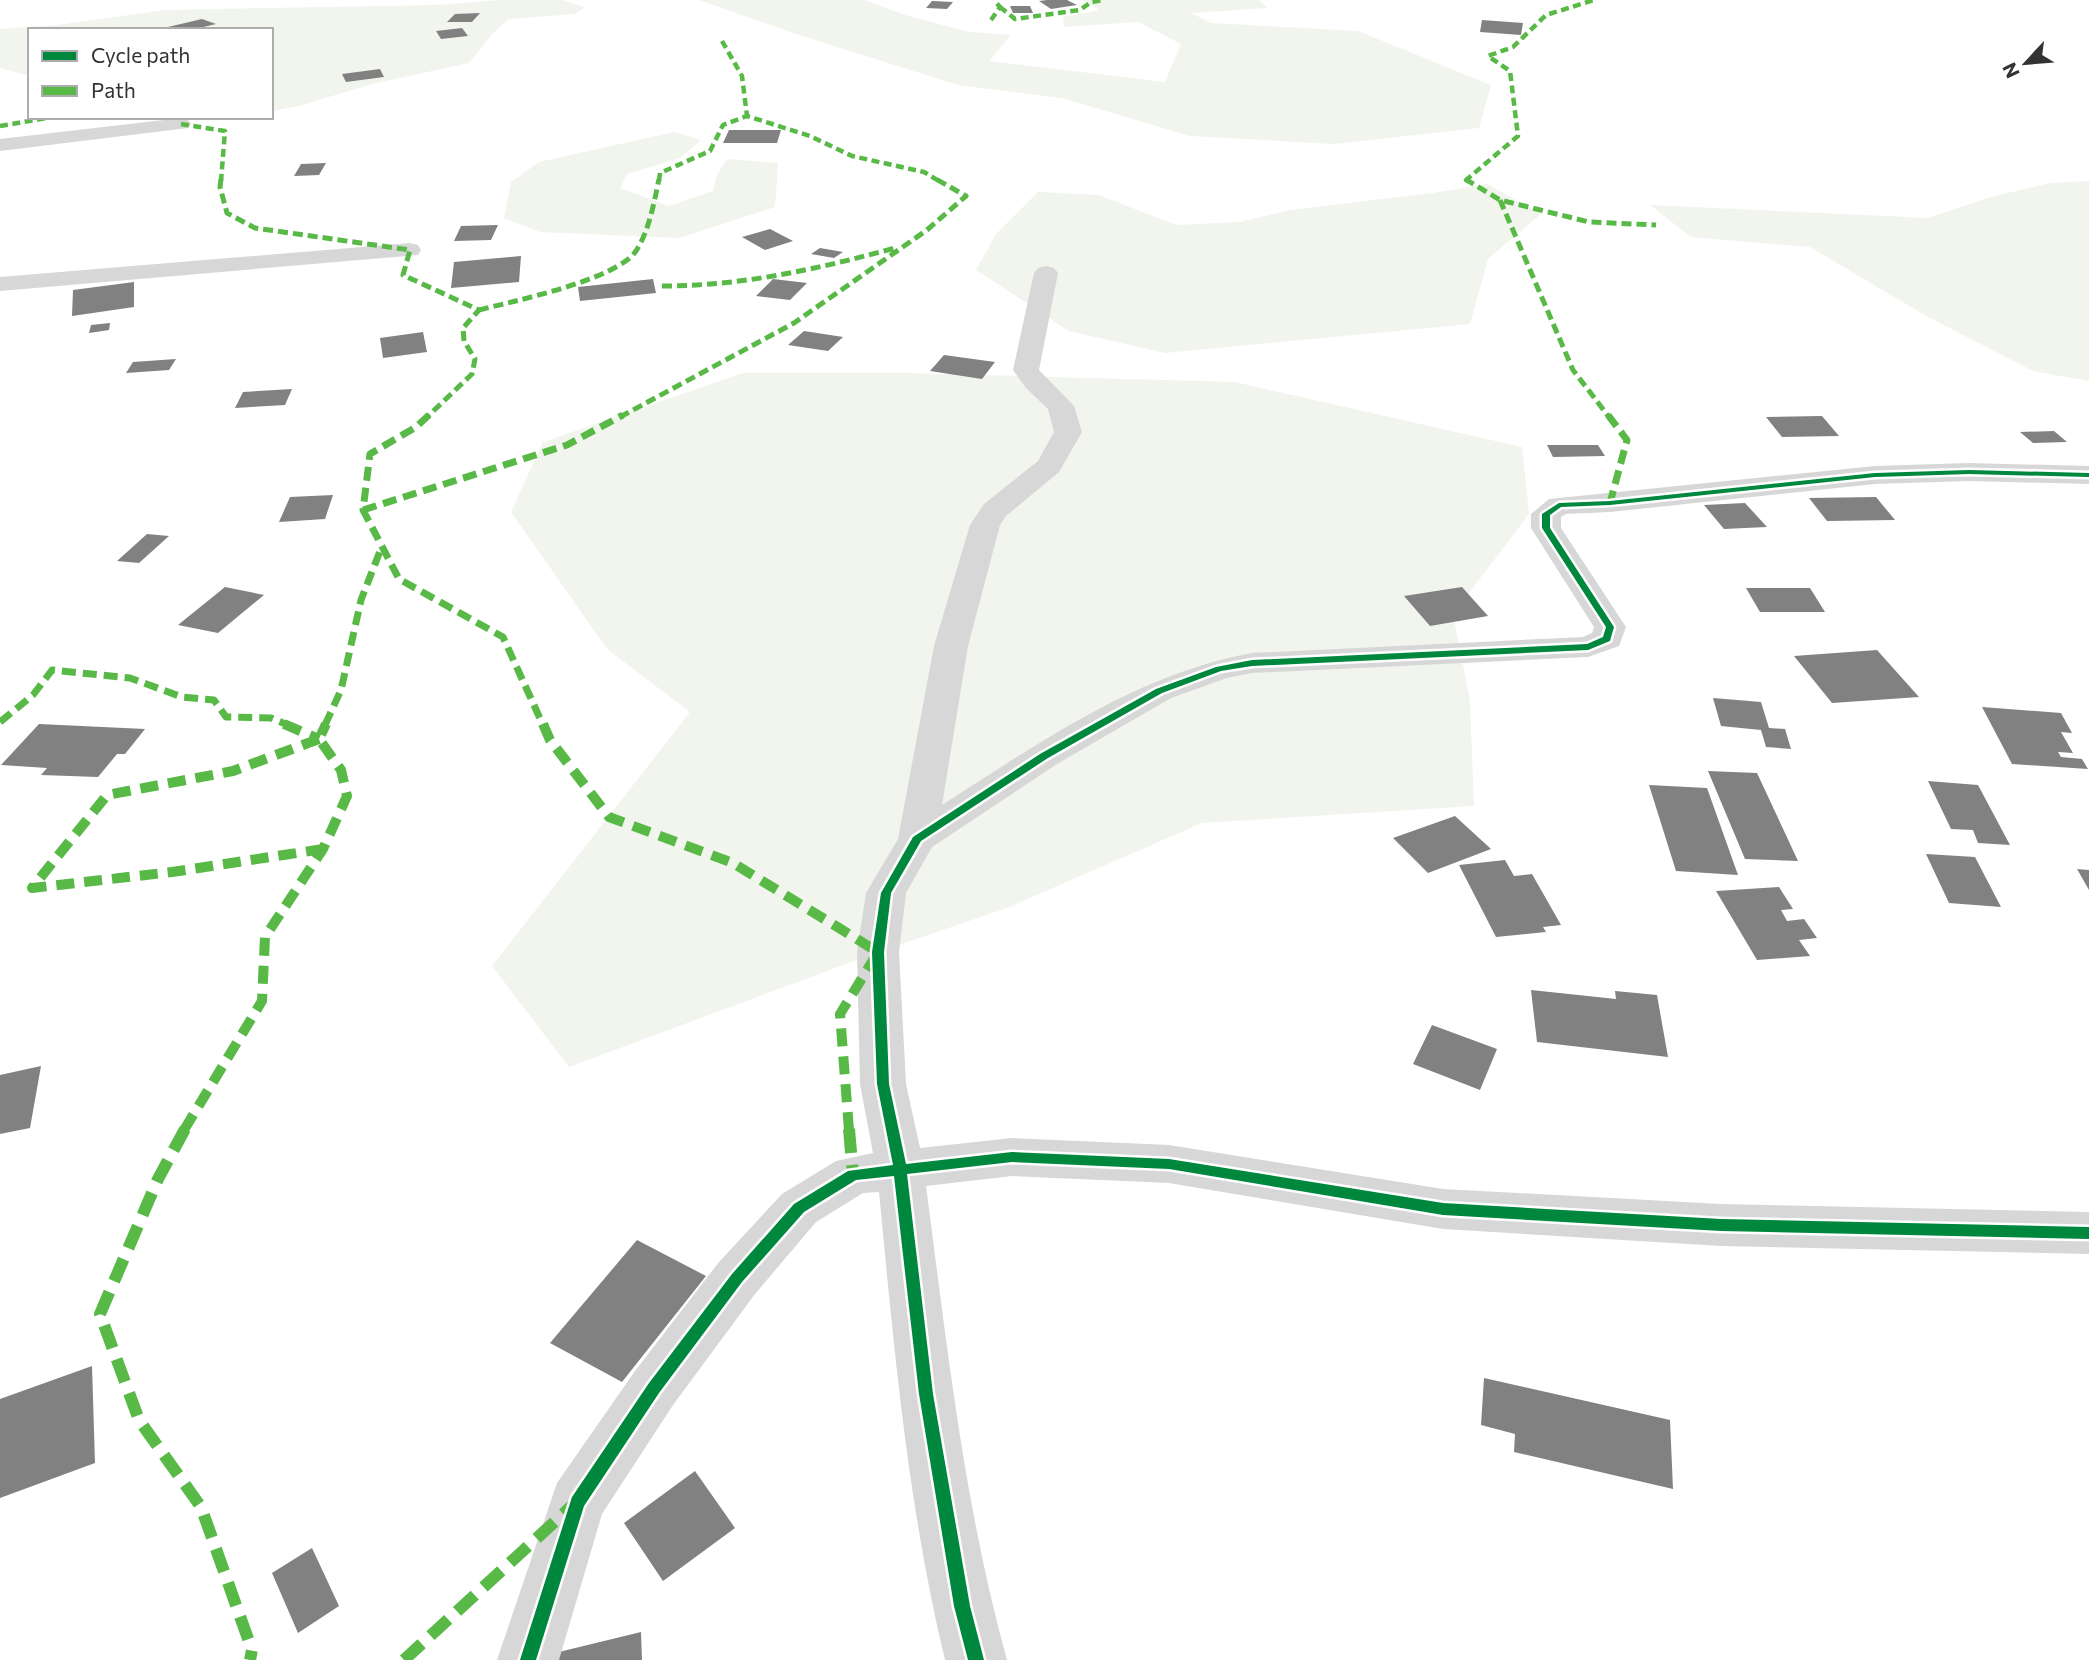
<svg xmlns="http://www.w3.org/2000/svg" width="2089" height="1660" viewBox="0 0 2089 1660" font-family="Commissioner,sans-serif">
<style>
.green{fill:#f1f5ed}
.building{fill:#818181}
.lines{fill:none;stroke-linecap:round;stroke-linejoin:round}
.minor{fill:#d7d7d7;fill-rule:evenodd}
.quiet-far4{stroke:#58b947;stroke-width:4.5;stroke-dasharray:8 4.5;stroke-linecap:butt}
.quiet-far3{stroke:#58b947;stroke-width:5;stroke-dasharray:10 5;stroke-linecap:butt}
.quiet-far2{stroke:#58b947;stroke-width:7;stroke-dasharray:14 7;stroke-linecap:butt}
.quiet-far1{stroke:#58b947;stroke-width:10;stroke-dasharray:18 10;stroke-linecap:butt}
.quiet{stroke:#58b947;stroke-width:12;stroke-dasharray:24 12;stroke-linecap:butt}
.cycleway-casing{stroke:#fff;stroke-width:5}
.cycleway{fill:#00873e;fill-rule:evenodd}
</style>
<rect width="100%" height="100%" fill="#fff"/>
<path class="green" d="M501,0H562L585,7L575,14L509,19L494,32L469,63L372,84L299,106L271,111V30H30V76L0,68V29L57,25L165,10L437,5Z
M699,0H865L905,15L969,32L1011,35L989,61L1165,82L1181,44L1138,22L1064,27L1063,17L1100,10L1082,0H1259L1268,8L1191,13L1211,23L1358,31L1491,85L1479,128L1334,144L1190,136L1062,98L958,85L796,34Z
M674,132L701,140L680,158L627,174L620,188L669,206L713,191L716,177L727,159L778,163L775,207L679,238L540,232L504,218L511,182L539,162Z
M2089,181V381L2033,371L1926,316L1810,247L1691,237L1650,205L1928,218L1991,197L2050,183Z
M1487,184L1541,214L1488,259L1470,324L1165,353L1069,331L976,270L996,234L1038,192L1099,195L1176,225L1240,222L1290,210L1433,193Z
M743,373H907L1235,382L1522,447L1529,514L1453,614L1470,701L1474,806L1202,823L1007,908L878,952L569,1067L492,966L690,712L607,649L511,512L543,442Z"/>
<path class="building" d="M1047,0H1067L1077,5L1051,9L1039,1Z
M932,1L953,2L947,9L926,8Z
M1010,6H1030L1033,13H1013Z
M480,13L472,22H447L455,14Z
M202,19L216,24L191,30L168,27Z
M1482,20L1523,23L1521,35L1480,32Z
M462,28L468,36L441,39L436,31Z
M380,69L384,77L346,82L342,74Z
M729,130H781L777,143H723Z
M326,163L319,175L294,176L301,164Z
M498,225L491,240L454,241L461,226Z
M770,229L793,241L765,250L742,237Z
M820,248L843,252L834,258L811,254Z
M521,256L519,282L451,288L454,262Z
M653,279L656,293L580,301L578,287Z
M773,279L807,283L790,300L756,296Z
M134,282V307L72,316L73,290Z
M110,323L109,330L89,333L91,325Z
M804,331L843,337L828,351L788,345Z
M423,332L427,352L383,358L380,338Z
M944,355L995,362L982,379L930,371Z
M176,359L169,370L126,373L133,362Z
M292,389L285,405L235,408L243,392Z
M1822,416L1839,436L1782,437L1766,417Z
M2054,431L2067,442L2033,443L2020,432Z
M1547,445H1598L1605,456L1553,457Z
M333,495L325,519L279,522L290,497Z
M1876,497L1895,520L1827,521L1809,498Z
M1745,503L1767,527L1724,529L1704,505Z
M147,534L169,536L139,563L117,561Z
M225,587L264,595L218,633L178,625Z
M1462,587L1488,616L1430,626L1404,596Z
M1746,588H1810L1825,612H1760Z
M1877,650L1919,697L1832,703L1794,656Z
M1713,698L1761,702L1769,728L1785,729L1791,749L1766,747L1761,730L1721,726Z
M1982,707L2061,713L2072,733L2061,732L2073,753L2058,752L2061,757L2082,759L2088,769L2012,764Z
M39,724L145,729L125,754H117L98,777L41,775L47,768L1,765Z
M1708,771L1757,773L1798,861L1745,859Z
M1928,781L1978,785L2010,845L1978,843L1973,830L1951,829Z
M1649,785L1707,788L1738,875L1676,871Z
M1455,816L1491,849L1428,873L1393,838Z
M1926,854L1975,857L2001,907L1949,903Z
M1505,860L1514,876L1532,874L1561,925L1543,927L1546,932L1496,937L1459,865Z
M2077,869L2089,870V890Z
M1779,887L1793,909L1781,910L1787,921L1804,919L1817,938L1799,940L1810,956L1757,960L1716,891Z
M1531,990L1616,999L1615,991L1657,995L1668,1057L1537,1042Z
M1432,1025L1497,1049L1480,1090L1413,1064Z
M41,1066L30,1128L0,1134V1075Z
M637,1240L706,1276L622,1382L550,1343Z
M92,1366L95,1463L0,1498V1399Z
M1484,1378L1670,1420L1673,1489L1514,1452L1515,1434L1481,1425Z
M695,1471L735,1528L663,1581L624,1523Z
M312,1548L339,1606L298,1633L272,1573Z
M641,1632L642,1660H530V1659Z"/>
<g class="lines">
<path class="minor" d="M181,118L188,120L191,124L188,128L0,151V139Z
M410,243L418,245L421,250L418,255L0,291V277Z
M1046,266L1054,268L1058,273L1039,370L1074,406L1082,432L1059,472L1006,516L1000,525L968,646L942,805C1039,743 1137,674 1252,653L1583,637L1592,633L1594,627L1531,528V514L1549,499L1875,466L1969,463L2089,466V484L1969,481L1875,484L1610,512L1566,514L1561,517V528L1626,627L1619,646L1588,657L1252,673L1227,678L1171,698L1057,764L932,847L906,893L899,952L906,1084L920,1148L1012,1138L1169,1145L1443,1189L1721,1204L2089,1212V1254L1721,1246L1443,1229L1169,1183L1012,1176L926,1186C947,1345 964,1505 1007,1660H945C908,1507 894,1348 879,1192L863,1193L816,1222L755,1294L673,1405L602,1514L559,1660H497L557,1483L635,1371L719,1262L782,1194L836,1161L873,1153L860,1084L857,952L866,893L898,839L934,646L970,525L984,504L1038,461L1054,432L1048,409L1026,388L1013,370L1034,273L1038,268Z"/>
<path class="quiet-far4" d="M1000,7L1015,19L1080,10L1091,2L1104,0
M991,20L1000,7L994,0
M722,41L742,76L747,116
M181,124L225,131L221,181
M0,126L53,117
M659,181L660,173L710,151L723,125L747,116L810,136L852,156L924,172L939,181
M1465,181L1518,136L1510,71L1488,56L1513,47L1546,15L1594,0"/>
<path class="quiet-far3" d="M221,179L220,187L227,213L255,228L410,250L403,275L479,310L463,328L464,341L475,359L472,374L427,417
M1465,179L1500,200L1589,222L1656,225
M1500,200L1573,370L1609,417
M662,286C742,286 818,269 895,248
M479,310C514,301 616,280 636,251C649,231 654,203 659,179
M620,417L794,323L927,230L966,196L936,179"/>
<path class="quiet-far2" d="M429,415L416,427L370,454L363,510L399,579L503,637L543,725
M1608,415L1627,440L1610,503
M363,510L567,445L623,415
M0,722L33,695L52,670L130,678L182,697L214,700L226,717L271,718L288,725
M325,725L341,690L361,600L382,546"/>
<path class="quiet-far1" d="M284,724L319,739
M543,724L550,740L609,817L733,863L878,952L840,1014L849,1130
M319,739L233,771L107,795L32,888L172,872L323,849
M184,1130L262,1001L265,937L323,849L347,796L341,770L319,739L326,724"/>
<path class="quiet" d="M185,1129L158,1179L100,1314L139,1420L201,1507L252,1650L250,1660
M849,1129L853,1175
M404,1660L574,1504"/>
<g class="cycleway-casing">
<path id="cycleway" d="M1969,470L2089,473V477L1969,474L1875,477L1610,505L1561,507L1550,515V528L1614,627L1610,641L1588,650L1252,666L1221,671L1162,693L1048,758L921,841L891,893L884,952L889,1084L906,1164L1012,1152L1169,1159L1443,1203L1721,1219L2089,1227V1239L1721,1231L1443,1215L1169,1169L1012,1162L907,1174L933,1394L970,1606L984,1660H968L954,1606L919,1394L894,1176L856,1180L804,1212L742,1282L659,1393L584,1506L536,1660H520L572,1497L649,1383L732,1274L794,1204L848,1171L893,1165L877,1084L872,952L881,893L913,837L1040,754L1156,689L1216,667L1252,660L1587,644L1603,637L1606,627L1542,528V514L1559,503L1610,501L1875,473Z"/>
</g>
<use href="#cycleway" class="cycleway"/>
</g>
<rect x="28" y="28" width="245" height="91" fill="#ffffff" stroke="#adadad" stroke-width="2"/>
<rect x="42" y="51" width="35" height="10" fill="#00873e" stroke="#adadad" stroke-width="2"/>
<text x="91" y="63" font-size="21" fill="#333333">Cycle path</text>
<rect x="42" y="86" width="35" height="10" fill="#58b947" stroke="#adadad" stroke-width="2"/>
<text x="91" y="98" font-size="21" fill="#333333">Path</text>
<g transform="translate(2026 63) rotate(244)" stroke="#ffffff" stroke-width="5" paint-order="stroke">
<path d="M0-5L12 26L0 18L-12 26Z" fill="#333333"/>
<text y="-10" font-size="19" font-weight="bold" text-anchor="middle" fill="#333333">N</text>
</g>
</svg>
